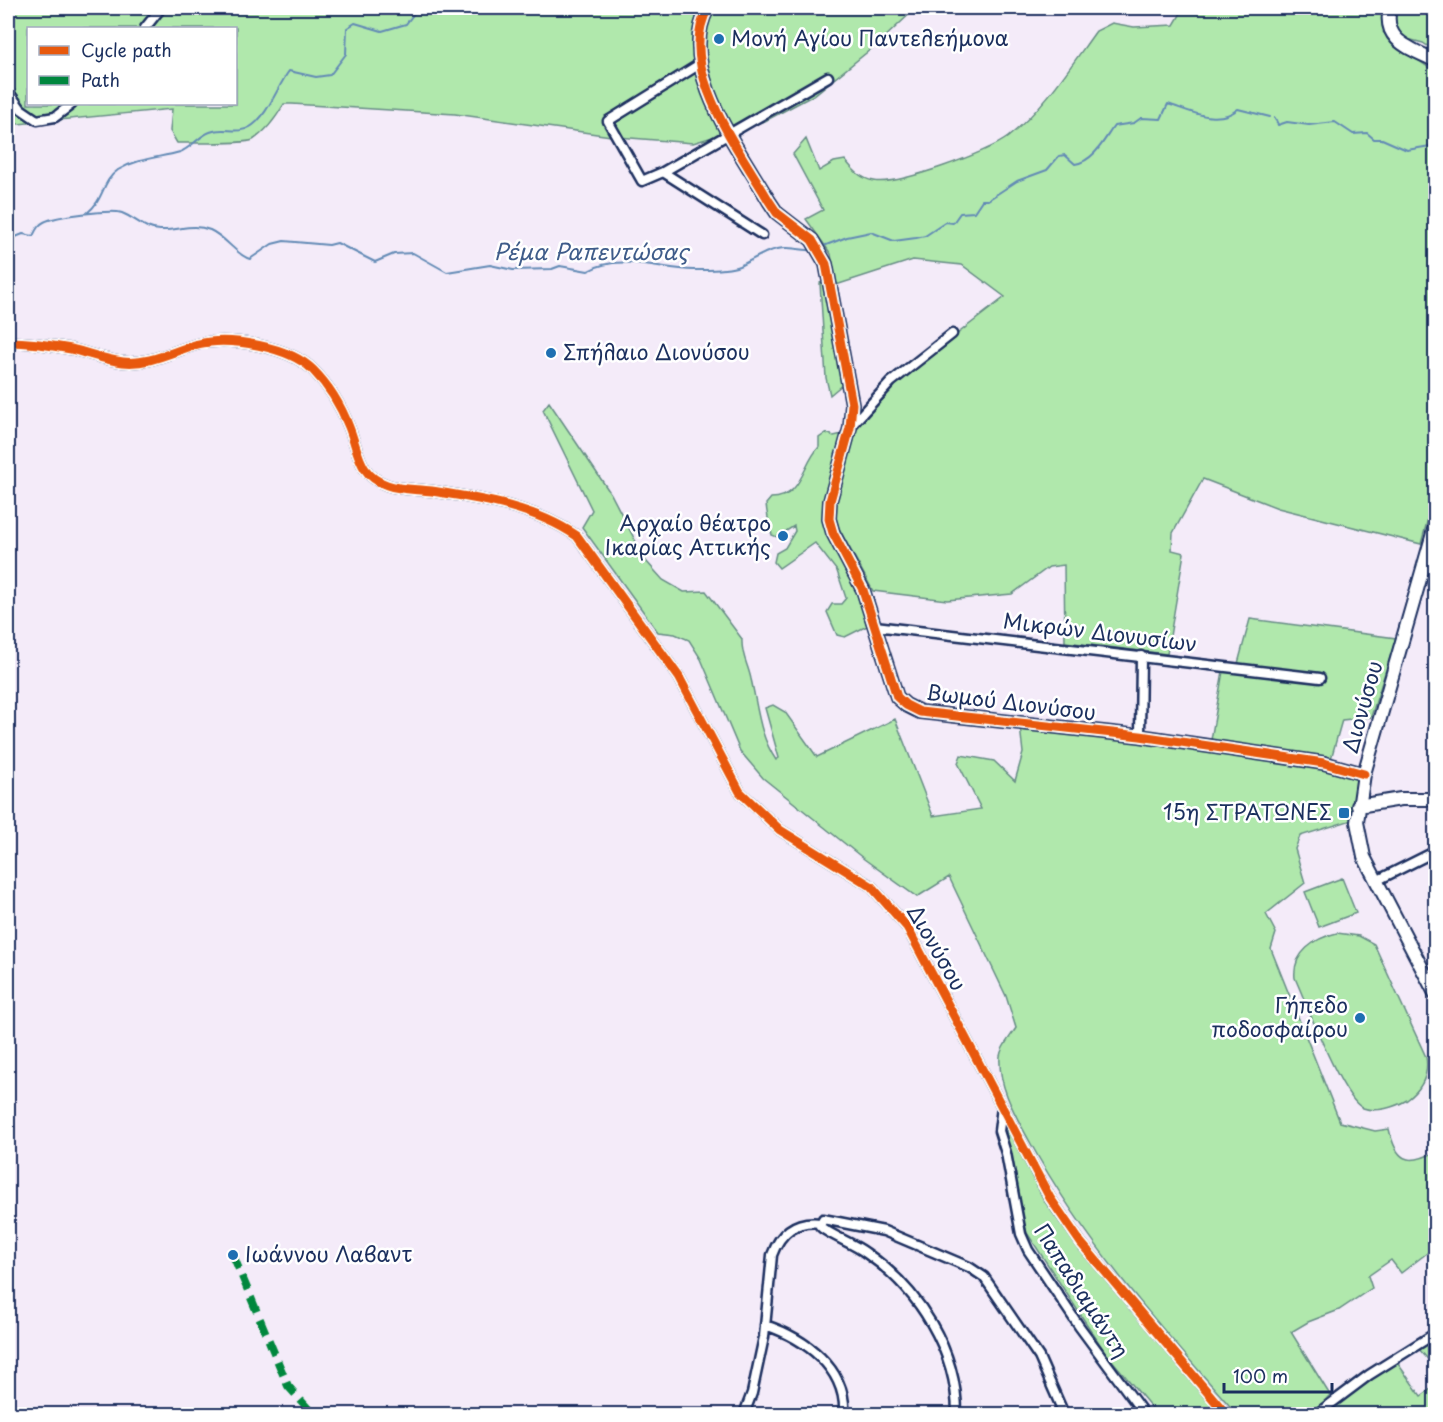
<svg xmlns="http://www.w3.org/2000/svg" width="1443" height="1422" viewBox="0 0 1443 1422" font-family="'Playpen Sans',sans-serif">
<style>
.green{fill:#b0e8ac;stroke:#668c85;stroke-width:1.5;fill-rule:evenodd}
.lines{fill:none;stroke-linecap:round;stroke-linejoin:round}
.stream{stroke:#628ab5;stroke-width:2}
.street-casing{stroke:#1b2f5e;stroke-width:13}
.secondary-casing{stroke:#1b2f5e;stroke-width:16}
.street{stroke:#fff;stroke-width:8}
.secondary{stroke:#fff;stroke-width:12}
.quiet{stroke:#00873e;stroke-width:8;stroke-dasharray:15 8;stroke-linecap:butt}
.cycleway-casing{stroke:#fff;stroke-width:13}
.cycleway{stroke:#e8590c;stroke-width:9}
.poi-dot{fill:#1f6fb2;stroke:#fff;stroke-width:2}
.labels{text-anchor:middle;stroke-width:5;stroke-linejoin:round;paint-order:stroke}
.poi-label{font-size:21px;fill:#1b2f5e;stroke:#fff;text-anchor:start}
.street-label{font-size:21px;fill:#1b2f5e;stroke:#fff}
.water-label{font-size:22px;font-style:italic;fill:#3f5c8a;stroke:#fff}
</style>
<rect width="100%" height="100%" fill="#f4ebf9"/>
<filter id="ink" filterUnits="userSpaceOnUse"><feTurbulence type="fractalNoise" baseFrequency=".0167" numOctaves="2"/><feDisplacementMap in="SourceGraphic" scale="12" xChannelSelector="R" yChannelSelector="G"/><feConvolveMatrix kernelMatrix="1 2 1 2 8 2 1 2 1" color-interpolation-filters="sRGB"/></filter>
<g filter="url(#ink)">
<path class="green" d="M8,8H916L881,41L814,95L765,121L693,143L618,137L455,114L292,104H284C276,118 267,131 253,140C245,144 188,143 177,143L170,131L172,109L8,125ZM28,28H236V104H28Z
M1184,8H1435V51L1423,43L1384,33L1396,45L1435,72L1436,489L1421,544L1278,508L1203,479L1173,533L1172,550L1184,553L1167,654L1065,642L1064,565L1049,567L1012,594L947,600L873,591L834,519V507L857,426L900,378L1005,297L962,265L913,260L836,285L831,254L806,219L823,210L793,154L806,139L819,171L834,162L845,160C854,171 860,178 874,181C897,186 989,152 1008,137C1044,108 1070,67 1096,31L1112,23L1134,27L1174,25Z
M827,280L843,384L830,395L826,378L820,283Z
M549,402L611,494L646,561L663,580L684,592L706,591L742,639C741,655 748,664 751,679C758,708 759,735 776,760L779,758L765,708L773,705L785,712L817,757L895,719L933,816L981,809L958,763L961,755L994,761L1015,781L1023,753L1020,726L1325,768L1359,780L1352,820L1300,836L1295,849L1305,883L1266,914L1276,933L1271,949L1340,1122L1375,1131L1389,1129C1396,1160 1407,1167 1435,1152V1247L1401,1273L1391,1260L1368,1276L1372,1288L1339,1310L1308,1322L1291,1332L1330,1395L1312,1414H1237C1162,1329 1084,1242 1030,1142C1016,1116 998,1087 1000,1056C1001,1047 1011,1036 1016,1028L1006,996L949,877L917,897L864,859L763,778L740,751L701,659L689,640L675,634L658,632L582,527L592,510L543,410Z
M826,433L834,436L842,434L824,504L861,601L867,626L845,637L837,635L827,612L832,604H841L846,598L837,571L815,543L779,568L774,562L776,553L785,548L795,531L794,526L777,537L772,535C769,524 767,514 766,504L771,498C802,498 802,465 819,447V438Z
M1250,619L1396,638L1371,717L1342,720L1331,759L1211,740L1223,671H1236Z
M1342,878L1356,913L1319,927L1305,892Z
M1337,933L1359,936L1374,944L1426,1057C1429,1075 1422,1089 1407,1100C1395,1107 1377,1113 1363,1108C1342,1100 1306,1002 1295,978C1292,953 1315,938 1337,933Z
M1005,1124L1045,1202L1076,1245L1221,1414H1157L1105,1352L1027,1233L1018,1201Z
M1435,1337V1367L1417,1347Z
M1396,1361L1421,1396L1435,1386V1414H1326Z"/>
<g class="lines">
<path class="stream" d="M1275,118L1278,125L1287,122L1309,125L1335,122L1353,134L1367,133L1374,139H1382L1407,150L1436,145
M87,213C105,199 101,182 118,170C138,158 159,158 180,152C191,148 199,136 210,132C224,126 237,135 250,127C268,116 277,87 289,71L316,77L330,75L346,54L347,28L355,23L382,31L406,24L418,8
M8,240L23,234L33,236C36,230 38,225 44,222C55,216 111,209 122,213C135,218 145,230 160,230C178,231 192,223 210,230C226,237 237,256 250,259L272,244L284,241L329,245L337,243L375,262L394,254L413,253L447,272L490,265L513,270L552,269L560,266L588,271C618,253 660,269 693,270C706,270 726,271 739,266C753,260 769,248 786,248C795,248 804,251 813,250
M821,247L847,237L871,232L894,241L916,238L925,236L946,222L953,223L960,213L974,212L982,200H988L1017,181L1047,170L1059,156L1065,155L1075,164C1094,161 1104,140 1114,126L1134,123L1141,118L1161,119L1168,104C1190,111 1217,126 1238,109L1270,117"/>
<g class="street-casing">
<path id="street" d="M145,28L161,8
M700,64L608,121L642,181L663,172L828,77
M8,91L21,109L37,120L55,117L72,104
M663,172L762,235
M8,342C28,342 50,345 71,349C88,353 105,360 123,362C149,365 173,351 198,344C230,336 290,347 313,370C329,386 341,406 349,427C359,452 358,475 387,485C401,490 417,489 432,491C482,499 535,507 577,536L679,677L740,792L780,830L871,886L907,927L1050,1198L1081,1243L1226,1414
M850,427L891,382L952,334
M875,626L1320,678
M1140,736L1141,656
M1376,881L1436,851
M1002,1107L999,1131L1006,1153L1021,1234L1028,1250L1079,1326L1144,1414
M765,1325C804,1338 847,1368 844,1414
M744,1414L752,1393L764,1337L772,1255C781,1231 796,1220 821,1223
M957,1414C957,1351 919,1289 866,1253C853,1243 836,1238 822,1228L820,1226L823,1219L884,1231L969,1267L984,1277L1039,1357L1064,1414
M1317,1414L1369,1375L1436,1333"/>
</g>
<g class="secondary-casing">
<path id="secondary" d="M708,8C675,67 739,149 769,201L777,213L812,240L826,264L852,404L850,428L830,501L829,519L833,533L863,590L897,697L906,705L920,712L1140,736L1324,763L1364,774
M1390,8C1382,41 1410,48 1436,61
M1436,523L1364,774L1357,822L1364,857L1436,995
M1358,806L1401,799H1436"/>
</g>
<use href="#street" class="street"/>
<use href="#secondary" class="secondary"/>
<path class="quiet" d="M233,1255L288,1386L313,1414"/>
<g class="cycleway-casing">
<path id="cycleway" d="M708,8C675,67 739,149 769,201L777,213L812,240L826,264L852,404L850,428L830,501L829,519L833,533L863,590L897,697L906,705L920,712L1140,736L1324,763L1364,774
M8,342C28,342 50,345 71,349C88,353 105,360 123,362C149,365 173,351 198,344C230,336 290,347 313,370C329,386 341,406 349,427C359,452 358,475 387,485C401,490 417,489 432,491C482,499 535,507 577,536L679,677L740,792L780,830L871,886L907,927L1050,1198L1081,1243L1226,1414"/>
</g>
<use href="#cycleway" class="cycleway"/>
</g>
</g>
<g class="poi-dot">
<circle cx="719" cy="39" r="6"/>
<circle cx="551" cy="353" r="6"/>
<circle cx="783" cy="536" r="6"/>
<rect x="1338" y="807" width="12" height="12" rx="3"/>
<circle cx="1360" cy="1018" r="6"/>
<circle cx="233" cy="1255" r="6"/>
</g>
<g class="labels">
<g class="poi-label">
<text x="731" y="46">Μονή Αγίου Παντελεήμονα</text>
<text x="563" y="360">Σπήλαιο Διονύσου</text>
<text x="771" y="531" text-anchor="end">Αρχαίο θέατρο<tspan x="771" dy="24">Ικαρίας Αττικής</tspan></text>
<text x="1332" y="820" text-anchor="end">15η ΣΤΡΑΤΩΝΕΣ</text>
<text x="1348" y="1013" text-anchor="end">Γήπεδο<tspan x="1348" dy="24">ποδοσφαίρου</tspan></text>
<text x="245" y="1262">Ιωάννου Λαβαντ</text>
</g>
<g class="street-label">
<text transform="translate(1100 633) rotate(7)" y="7">Μικρών Διονυσίων</text>
<text transform="translate(1011 703) rotate(7)" y="7">Βωμού Διονύσου</text>
<text transform="translate(1363 707) rotate(-74)" y="7">Διονύσου</text>
<text transform="translate(936 948) rotate(60)" y="7">Διονύσου</text>
<text transform="translate(1081 1291) rotate(57)" y="7">Παπαδιαμάντη</text>
</g>
<g class="water-label">
<text x="591" y="260">Ρέμα Ραπεντώσας</text>
</g>
</g>
<rect width="1443" height="1422" fill="none" stroke="#fff" stroke-width="30"/>
<rect x="15" y="15" width="1413" height="1392" fill="none" stroke="#1b2f5e" stroke-width="2" filter="url(#ink)"/>
<rect x="27" y="27" width="210" height="78" fill="#ffffff" stroke="#a4acbf" stroke-width="1.5"/>
<rect x="39" y="46" width="30" height="9" fill="#e8590c" stroke="#a4acbf" stroke-width="1.5"/>
<text x="81" y="57" font-size="18" fill="#1b2f5e">Cycle path</text>
<rect x="39" y="76" width="30" height="9" fill="#00873e" stroke="#a4acbf" stroke-width="1.5"/>
<text x="81" y="87" font-size="18" fill="#1b2f5e">Path</text>
<path d="M1224 1383v9h108v-9" fill="none" stroke="#1b2f5e" stroke-width="3"/>
<text x="1233" y="1383" font-size="18" fill="#1b2f5e" stroke="#ffffff" stroke-width="4.5" paint-order="stroke">100 m</text>
</svg>
